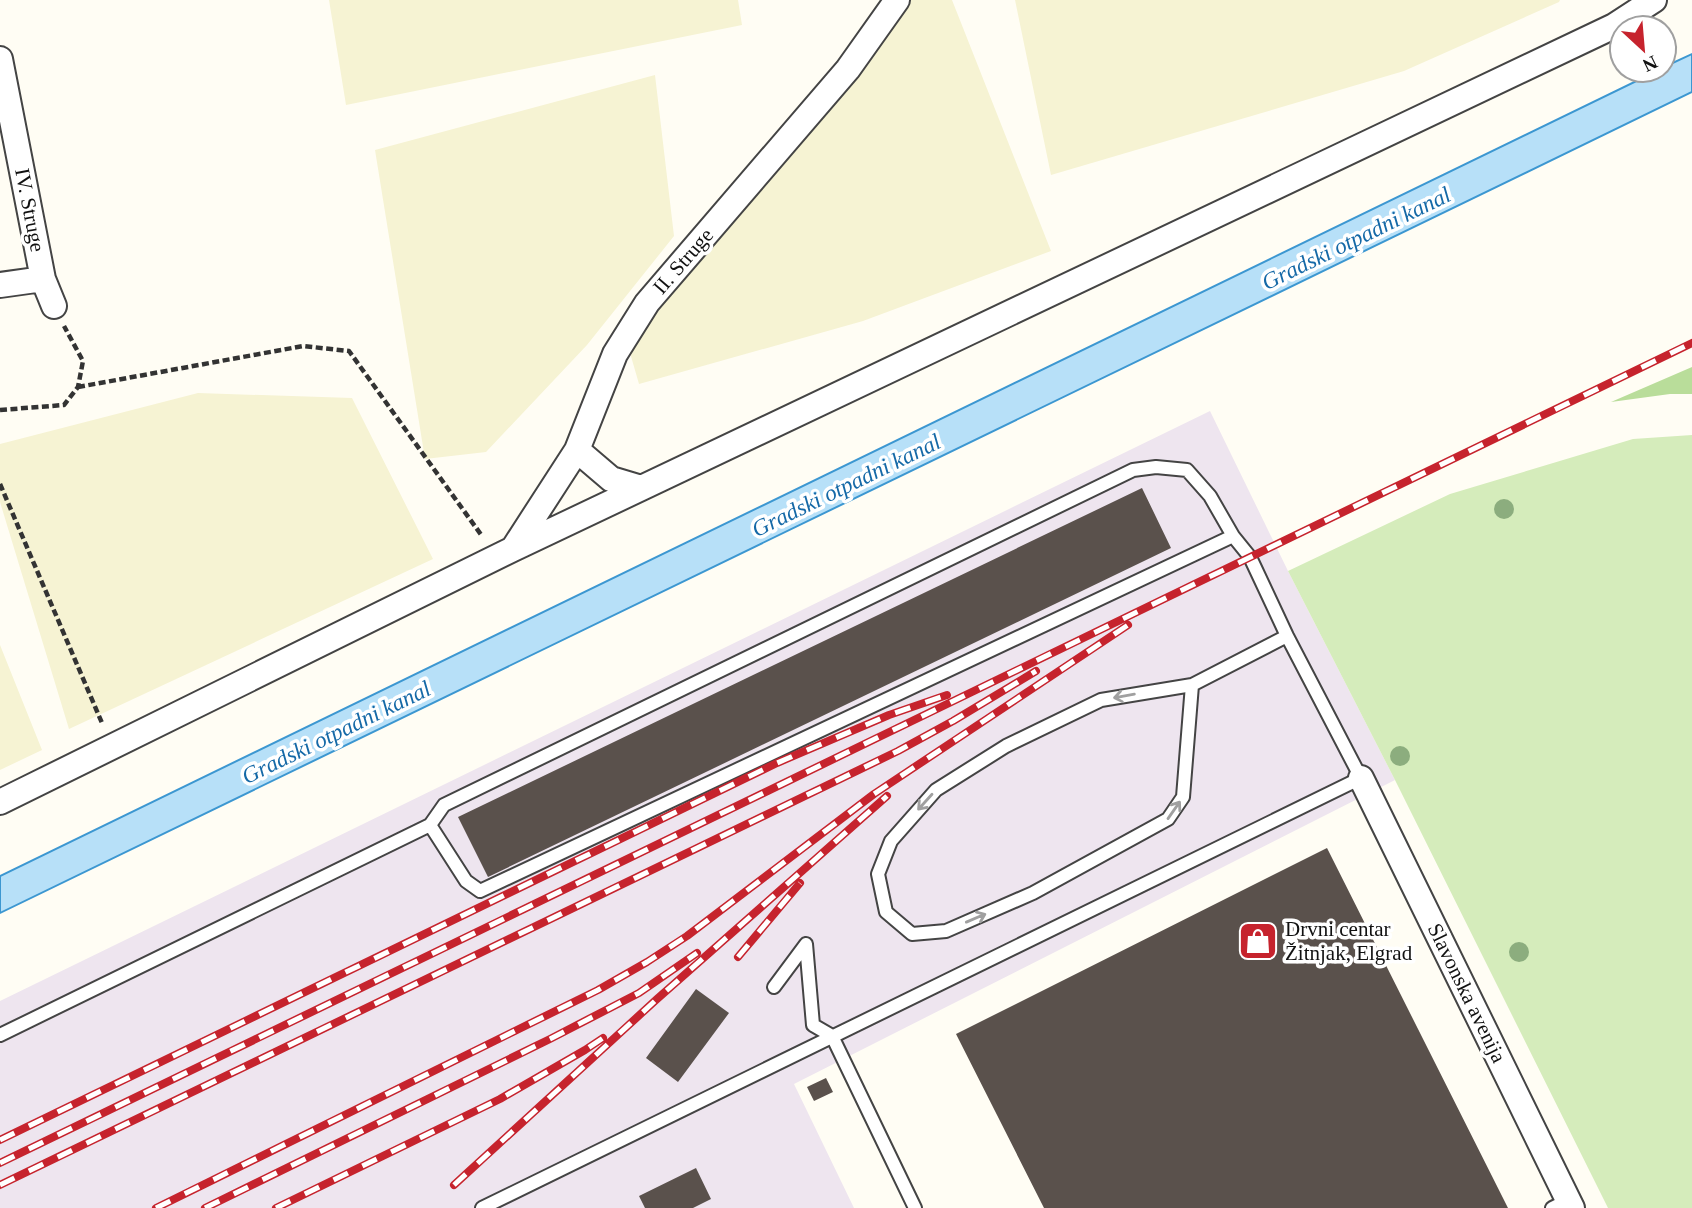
<svg xmlns="http://www.w3.org/2000/svg" width="1692" height="1208" viewBox="0 0 1692 1208" font-family="'Times New Roman',serif">
<style>
.industrial{fill:#eee5ef}
.farmland{fill:#f6f3d3}
.green{fill:#d5ecbb}
.forest{fill:#b9dd9a}
.water{fill:#b7e0f8;stroke:#3c97d1;stroke-width:2}
.building{fill:#5a514c}
.lines{fill:none;stroke-linecap:round;stroke-linejoin:round}
.service-casing{stroke:#444;stroke-width:16}
.minor-casing{stroke:#444;stroke-width:28}
.path{stroke:#333;stroke-width:4.5;stroke-dasharray:7 3.5;stroke-linecap:butt}
.service{stroke:#fff;stroke-width:12}
.minor{stroke:#fff;stroke-width:24}
.rail-casing{stroke:#c6232d;stroke-width:8}
.rail{stroke:#fff;stroke-width:5;stroke-dasharray:16;stroke-linecap:butt}
.tree{fill:#8cad7e}
.oneway{stroke:#a0a0a0}
.labels{text-anchor:middle;stroke-width:7;stroke-linejoin:round;paint-order:stroke}
.street-label{font-size:21px;fill:#111;stroke:#fff}
.poi-label{font-size:21px;fill:#111;stroke:#fff;text-anchor:start}
.water-label{font-size:23px;font-style:italic;fill:#1569a7;stroke:#fff}
</style>
<rect width="100%" height="100%" fill="#fffdf4"/>
<path class="industrial" d="M1210,411L1288,571L1395,780L794,1084L854,1208H0V1001Z"/>
<path class="farmland" d="M329,0H738L742,25L346,105Z
M904,0H952L1051,251L863,321L639,384L626,339Z
M1015,0H1560L1559,2L1404,71L1051,175Z
M655,75L674,236L587,345L486,452L425,459L375,150Z
M198,393L352,398L433,559L69,729L0,502V444Z
M0,645L42,750L0,770Z"/>
<path class="green" d="M1692,435V1208H1608L1395,780L1288,571L1450,494L1633,439Z"/>
<path class="forest" d="M1692,367V394H1670L1611,402Z"/>
<path class="water" d="M1692,54V92L0,913V876L1659,70H1664V67Z"/>
<path class="building" d="M1142,488L1171,548L488,877L458,817Z
M1327,848L1508,1208H1044L956,1034Z
M696,989L729,1013L678,1082L646,1058Z
M826,1078L833,1092L814,1101L807,1087Z
M696,1168L711,1199L693,1208H645L639,1196Z"/>
<g class="lines">
<g class="service-casing">
<path id="service" d="M1192,685L1183,797L1168,819L1033,893L946,931L912,934L886,912L878,874L891,841L936,790L1006,746L1101,700L1192,685L1287,636
M430,825L466,881L480,891L1233,536
M774,987L806,944L813,1025L832,1036L915,1208
M0,1035L430,825L444,805L1133,470L1156,467L1187,470L1210,496L1233,536L1250,557L1287,636L1361,778L482,1208
M1552,1208L1568,1200"/>
</g>
<g class="minor-casing">
<path id="minor" d="M0,59L43,279L54,306
M0,285L43,279
M577,450L611,479L641,488
M513,549L577,450L615,354L647,303L848,69L897,0
M1361,778L1572,1208
M0,802L513,549L1614,26L1654,0"/>
</g>
<path class="path" d="M78,387L303,346L349,351L482,536
M0,410L64,405L78,387L83,361L64,326
M0,484L102,723"/>
<use href="#service" class="service"/>
<use href="#minor" class="minor"/>
<g class="rail-casing">
<path id="rail" d="M738,957L800,883
M0,1140L777,763L889,715L947,695
M0,1163L1692,343
M0,1185L898,751L953,721L1036,671
M454,1185L657,999L887,796
M156,1208L598,990L647,962L687,936L874,794L1128,625
M205,1208L550,1039L639,993L697,953
M276,1208L500,1099L585,1050L603,1038"/>
</g>
<use href="#rail" class="rail"/>
</g>
<g class="tree">
<circle cx="1504" cy="509" r="10"/>
<circle cx="1400" cy="756" r="10"/>
<circle cx="1519" cy="952" r="10"/>
</g>
<defs><path id="oneway-shaft" d="M-6 0H5M1.5-3L5.5 0L1.5 3" fill="none" stroke-width="1.6" stroke-linecap="round" stroke-linejoin="round" transform="scale(1.75)"/></defs>
<g class="oneway">
<use href="#oneway-shaft" transform="translate(1124 696) rotate(170)"/>
<use href="#oneway-shaft" transform="translate(925 802) rotate(132)"/>
<use href="#oneway-shaft" transform="translate(1174 810) rotate(-55)"/>
<use href="#oneway-shaft" transform="translate(976 918) rotate(-23)"/>
</g>
<defs>
<g id="shop-square" transform="scale(2.0125)"><rect x="-9" y="-9" width="18" height="18" rx="4" fill="#c6232d" stroke="#fff"/><path d="M-5-2.5h2.3a2.7 3.5 0 0 1 5.4 0H5L5.5 6h-11ZM-1.5-2.5h3a1.5 2.3 0 0 0-3 0Z" fill="#fff"/></g>
</defs>
<g fill-rule="evenodd">
<use href="#shop-square" x="1258" y="941"/>
</g>
<g class="labels">
<g class="street-label">
<text transform="translate(30 210) rotate(79)" y="7">IV. Struge</text>
<text transform="translate(683 261) rotate(-49)" y="7">II. Struge</text>
<text transform="translate(1467 993) rotate(64)" y="7">Slavonska avenija</text>
</g>
<g class="poi-label">
<text x="1285" y="936">Drvni centar<tspan x="1285" dy="24">Žitnjak, Elgrad</tspan></text>
</g>
<g class="water-label">
<text transform="translate(1356 238) rotate(-26)" y="8">Gradski otpadni kanal</text>
<text transform="translate(846 485) rotate(-26)" y="8">Gradski otpadni kanal</text>
<text transform="translate(336 732) rotate(-26)" y="8">Gradski otpadni kanal</text>
</g>
</g>
<g transform="translate(1643 49) rotate(154)"><circle r="33" fill="#ffffff" stroke="#a0a0a0" stroke-width="2"/>
<path d="M0-5L12 26L0 18L-12 26Z" fill="#c6232d"/>
<text y="-10" font-size="19" font-weight="bold" text-anchor="middle" fill="#111111">N</text>
</g>
</svg>
